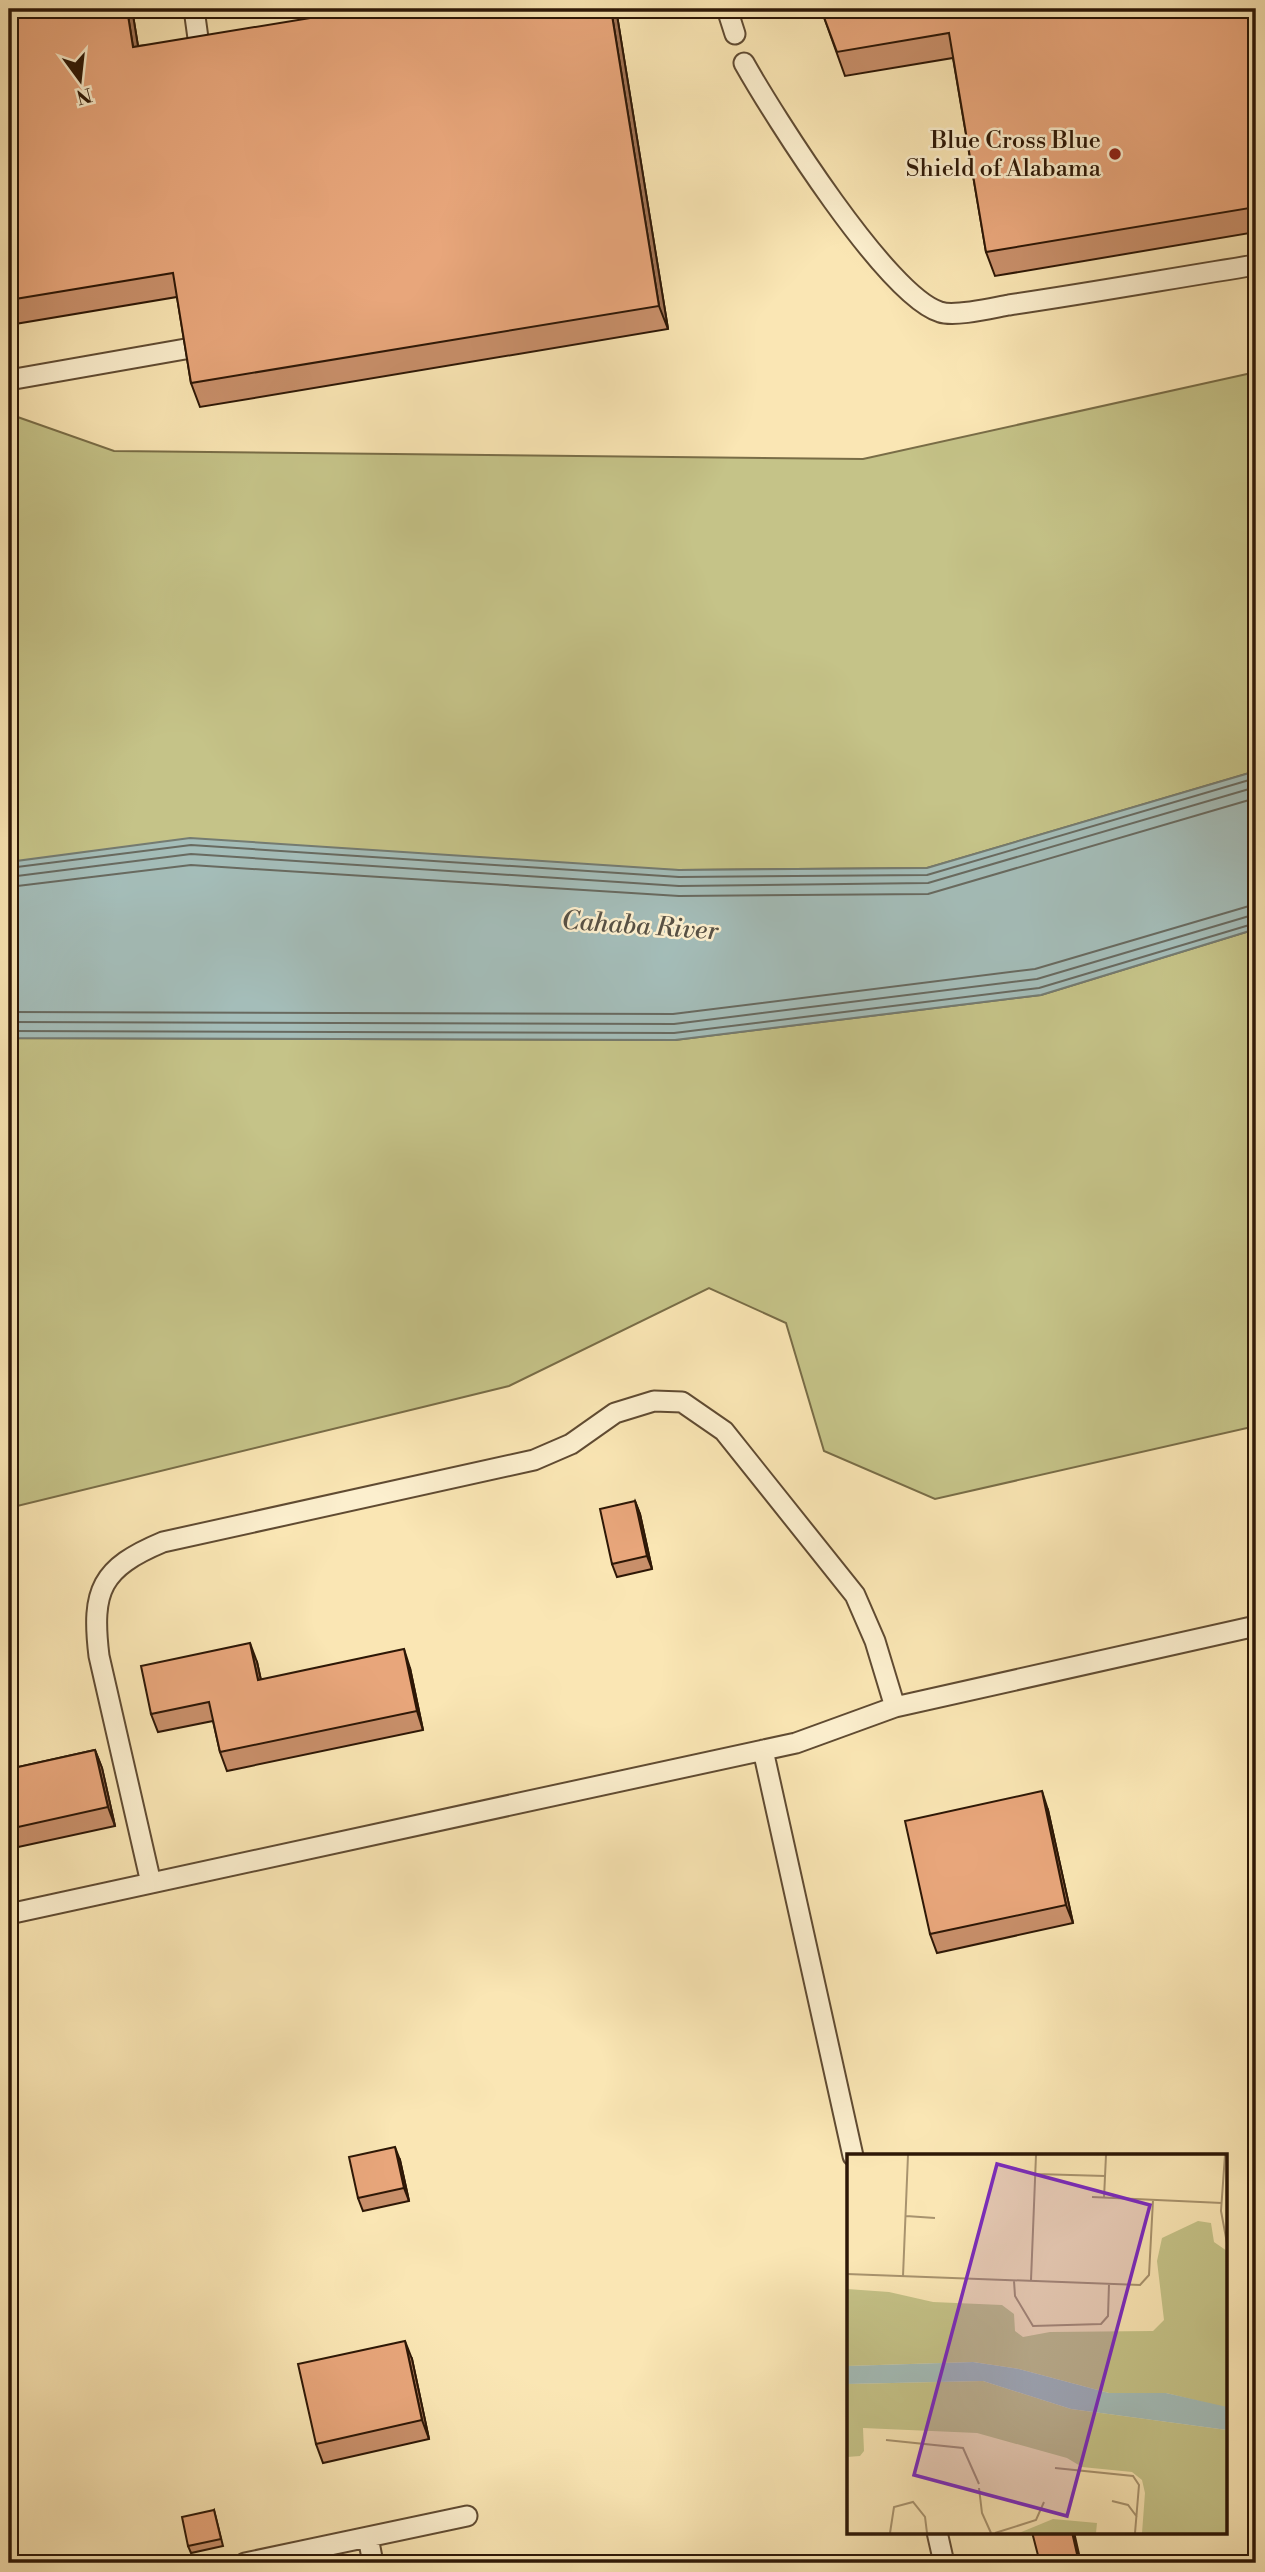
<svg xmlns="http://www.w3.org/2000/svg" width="1265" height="2572" viewBox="0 0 1265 2572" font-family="'Libre Bodoni',serif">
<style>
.green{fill:#c5c388;stroke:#796d47;stroke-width:2}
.water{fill:#a4bdb9;stroke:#747b71;stroke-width:2}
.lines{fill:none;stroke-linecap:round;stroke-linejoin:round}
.shore{stroke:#686a60;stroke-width:2}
.service-casing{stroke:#604b32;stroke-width:23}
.service{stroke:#fcefce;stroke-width:19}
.wall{fill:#c88f6a;stroke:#2d1706;stroke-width:2}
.shaded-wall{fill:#a27456;stroke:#2d1706;stroke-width:2}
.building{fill:#e8a67b;stroke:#2d1706;stroke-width:2}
.poi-dot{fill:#8f2418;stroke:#fcefce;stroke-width:2.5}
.labels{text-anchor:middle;stroke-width:5;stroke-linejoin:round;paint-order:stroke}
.poi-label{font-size:24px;fill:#2d1706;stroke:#fcefce;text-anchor:end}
.water-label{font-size:26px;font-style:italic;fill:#575145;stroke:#fcefce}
.inset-road{fill:none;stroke:#a8936e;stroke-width:2}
.view{fill:#7b2cbf;fill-opacity:0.15;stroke:#7b2cbf;stroke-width:3.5}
.inset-edge{fill:none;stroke:#2d1706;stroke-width:3.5}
</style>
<rect width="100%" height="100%" fill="#fae6b4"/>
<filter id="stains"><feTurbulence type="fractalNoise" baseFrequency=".00286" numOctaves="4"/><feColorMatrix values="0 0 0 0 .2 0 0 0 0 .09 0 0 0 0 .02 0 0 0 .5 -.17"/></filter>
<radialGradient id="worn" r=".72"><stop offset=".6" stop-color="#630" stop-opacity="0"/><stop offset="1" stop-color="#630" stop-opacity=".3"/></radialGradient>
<path class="green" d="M1256,372V771L927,868L679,870L9,862V414L114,451L863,459Z
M1256,929V1426L935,1499L824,1451L786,1323L709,1288L509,1386L9,1508V1038L675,1040L1041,995Z"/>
<path class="water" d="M1256,771V929L1041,995L675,1040L9,1038V862L190,838L679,870L927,868Z"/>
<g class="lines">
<path class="shore" d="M9,868L191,845L679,877L927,875L1256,778
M9,877L191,854L679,886L928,883L1256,787
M9,887L191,865L679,896L928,894L1256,798
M9,1012L673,1014L1035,969L1256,904
M9,1022L674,1024L1037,979L1256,914
M9,1031L674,1033L1039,988L1256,923"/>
<g class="service-casing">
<path id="service" d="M194,9L201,60
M727,9L735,34
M744,63C774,116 887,296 940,312C955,317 992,308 1009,305C1091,293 1174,278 1256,265
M9,380L191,348
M763,1750L853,2156
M151,1883L99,1656C91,1590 101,1568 163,1542L534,1460L571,1444L615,1413L654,1401L682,1402L724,1431L855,1595L875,1641L895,1707
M9,1914L796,1743L895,1707L1256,1626
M937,2532L944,2563
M368,2537L373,2563
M245,2563L467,2516"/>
</g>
<use href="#service" class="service"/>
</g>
<path class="wall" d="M9,9H132L138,46L616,9L668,329L200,407L191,383L177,297L9,325Z
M821,9H1256V232L995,276L986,252L953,58L845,76Z
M635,1501L640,1514L652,1569L617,1577L612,1564Z
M257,1662L261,1680L410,1668L423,1730L227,1771L220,1752L213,1721L158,1732L151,1714Z
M95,1750L102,1768L115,1826L9,1849V1769Z
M1048,1810L1073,1923L937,1953L930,1934Z
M400,2160L409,2201L363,2211L358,2198Z
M412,2359L429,2439L323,2463L316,2444Z
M214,2510L223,2546L191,2553L188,2546Z"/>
<path class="shaded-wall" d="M127,9H132L142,71L133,47Z
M611,9H616L668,329L659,306Z
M635,1501L640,1514L652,1569L647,1556Z
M250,1643L257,1662L265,1699L258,1680Z
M404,1649L410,1668L423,1730L417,1711Z
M95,1750L102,1768L115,1826L108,1807Z
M1042,1791L1048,1810L1073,1923L1066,1905Z
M395,2147L400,2160L409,2201L404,2188Z
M405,2341L412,2359L429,2439L422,2420Z
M1072,2532H1074L1081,2563H1079Z"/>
<path class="building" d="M9,9H127L133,47L365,9H611L659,306L191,383L173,273L9,300Z
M821,9H1256V207L986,252L949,33L837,52Z
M635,1501L647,1556L612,1564L600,1509Z
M250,1643L258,1680L404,1649L417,1711L220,1752L209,1702L151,1714L141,1666Z
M95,1750L108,1807L9,1829V1769Z
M1042,1791L1066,1905L930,1934L905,1821Z
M395,2147L404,2188L358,2198L349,2157Z
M405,2341L422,2420L316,2444L298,2364Z
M214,2510L221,2539L188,2546L182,2517Z
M1032,2532H1072L1079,2563H1040Z"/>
<circle class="poi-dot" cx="1115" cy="154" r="7"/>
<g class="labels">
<g class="poi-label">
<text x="1101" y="148">Blue Cross Blue<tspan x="1101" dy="28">Shield of Alabama</tspan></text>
</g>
<g class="water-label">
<text transform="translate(640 925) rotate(4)" y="9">Cahaba River</text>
</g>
</g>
<g transform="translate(847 2154)">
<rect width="380" height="380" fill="#fae6b4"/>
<path d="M351,67L364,69L367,88L380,97V254L319,239H262L172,215L126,208L0,212V135L42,138L86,148L155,151L167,160L168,177L176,183L203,178L306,177L317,166L310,107L315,84ZM136,227L224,255L380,276V379H295L298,339L295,326L285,318L235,313L220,304L130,279L16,274L17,297L13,302L0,303V230ZM206,365L250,369L249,379H172Z" fill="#c5c388"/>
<path d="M126,208L172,215L262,239H319L380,253V276L224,255L136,227L0,230V212Z" fill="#a4bdb9"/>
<path class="inset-road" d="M378,1L374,57L380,89M189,20L258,22M245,43L375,49M257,44L259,1M59,62L88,64M0,120L293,131L302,121L306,46M56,122L61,1M184,126L189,1M167,127L168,142L186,172L254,170L261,162L262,130M39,286L116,294L132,330M208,314L286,322L292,331L288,379M132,334L135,359L144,379M265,347L281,351L290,363M43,379L47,353L66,348L78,363L80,379M148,379L189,366L197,348"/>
<path class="view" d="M150,10L303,51L220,362L67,321Z"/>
<rect width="380" height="380" class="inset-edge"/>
</g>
<rect width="1265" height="2572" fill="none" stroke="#fae6b4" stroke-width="35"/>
<rect x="10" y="10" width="1244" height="2551" fill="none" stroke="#2d1706" stroke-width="3.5"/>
<rect x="18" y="18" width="1230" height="2537" fill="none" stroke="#2d1706" stroke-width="2"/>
<g transform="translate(80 80) rotate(165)" stroke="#fcefce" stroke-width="5" paint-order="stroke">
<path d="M0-5L12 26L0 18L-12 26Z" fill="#2d1706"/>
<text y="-10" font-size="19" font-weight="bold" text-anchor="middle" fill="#2d1706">N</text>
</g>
<rect width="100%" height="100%" filter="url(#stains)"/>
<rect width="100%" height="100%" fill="url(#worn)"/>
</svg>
